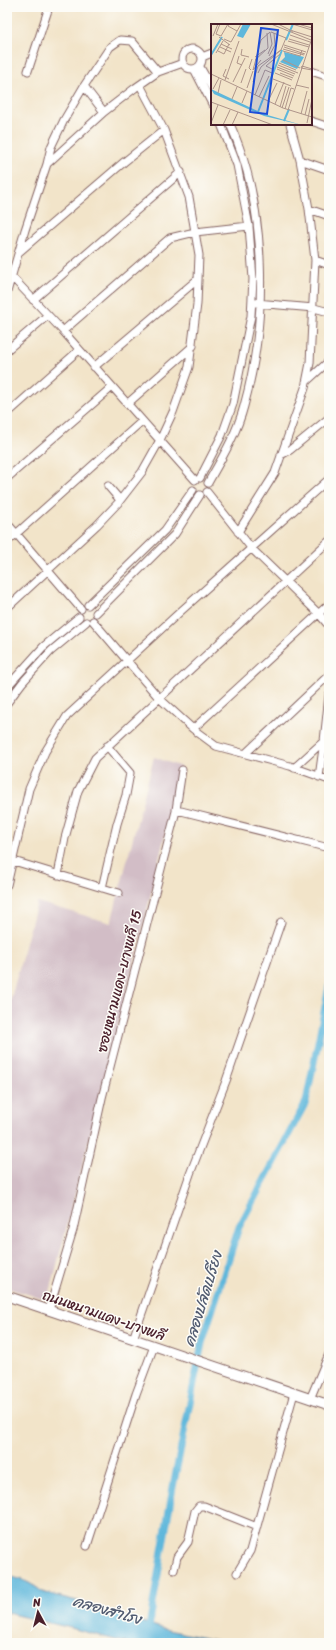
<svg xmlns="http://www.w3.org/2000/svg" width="336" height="1650" viewBox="0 0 336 1650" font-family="Sriracha,'Playpen Sans Thai',sans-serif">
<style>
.industrial{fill:#d2bdc6}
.water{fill:#5eb7db;stroke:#546b83}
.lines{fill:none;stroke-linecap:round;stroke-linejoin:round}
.canal{stroke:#5eb7db;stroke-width:7}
.minor-casing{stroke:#856462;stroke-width:9}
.major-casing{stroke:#856462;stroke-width:11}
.minor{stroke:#fff;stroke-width:7}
.major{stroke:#fff;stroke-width:9}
.labels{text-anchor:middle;stroke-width:3;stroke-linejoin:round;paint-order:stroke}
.street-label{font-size:14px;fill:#4a1f2b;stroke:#fdfcf7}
.water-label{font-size:15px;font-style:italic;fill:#525c71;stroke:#fdfcf7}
.inset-river{fill:none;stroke:#5eb7db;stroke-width:2}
.inset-road{fill:none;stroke:#af958a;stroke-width:1}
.view{fill:#1d4ed8;fill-opacity:0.15;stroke:#1d4ed8;stroke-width:2}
.inset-edge{fill:none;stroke:#4a1f2b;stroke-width:2}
</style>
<rect width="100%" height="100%" fill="#fdfcf7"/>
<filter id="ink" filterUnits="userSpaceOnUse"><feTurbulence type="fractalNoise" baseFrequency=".025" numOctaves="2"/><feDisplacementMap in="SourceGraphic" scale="8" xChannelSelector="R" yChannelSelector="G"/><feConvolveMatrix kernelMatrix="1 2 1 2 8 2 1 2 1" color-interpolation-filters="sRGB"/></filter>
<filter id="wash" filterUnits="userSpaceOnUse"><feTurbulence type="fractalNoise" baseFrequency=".012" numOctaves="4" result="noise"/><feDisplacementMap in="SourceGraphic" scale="16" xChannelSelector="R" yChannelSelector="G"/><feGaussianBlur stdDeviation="0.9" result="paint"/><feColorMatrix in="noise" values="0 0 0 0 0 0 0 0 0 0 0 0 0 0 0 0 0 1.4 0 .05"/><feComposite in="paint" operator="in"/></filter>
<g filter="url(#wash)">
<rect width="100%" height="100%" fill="#f2e4c9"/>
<path class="industrial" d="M154,757L181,767L143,927L48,1300L7,1288V1013L37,902L111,923Z"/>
<path class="water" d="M7,1576C19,1578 33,1583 42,1592L85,1603L107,1611L168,1630L229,1643H127L67,1627L7,1613Z"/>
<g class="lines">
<path class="canal" d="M148,1633L173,1487L202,1343L239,1227L306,1102L329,987"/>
</g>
</g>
<g filter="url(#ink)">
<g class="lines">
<g class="minor-casing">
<path id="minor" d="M182 59a10 10 0 1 1 20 0a10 10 0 1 1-20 0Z
M202,57L212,53
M200,67L212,88
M194,69L212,104
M28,71L49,7
M311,71L329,77
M84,86L104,112
M311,121L329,127
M300,160L329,170
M47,164L51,147L64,120L84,86L110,47L120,40L132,41L158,72
M309,209L329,216
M19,252L124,162L164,130
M315,260L329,265
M12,277L63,331L195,480
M7,292L25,230L47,164L104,112L135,88L158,72L183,63
M33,300L181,172
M256,303L314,308L329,312
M63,331L170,238L195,232L249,226
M7,350L48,315
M94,367L198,279
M306,382L329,361
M127,404L193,346
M7,414L79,350
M281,455L290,450L329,418
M7,478L112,387
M200,478L222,435L233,404L251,316L253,279L249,226L237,165L221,124
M208,483C222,458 237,433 244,406C268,320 268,207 230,124
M108,486L120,500
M207,492L252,549L319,614L329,626
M7,523L81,609
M238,532L275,473L305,388L310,363L315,260L309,209L300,160L290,124
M7,542L142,421
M329,604L193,729L216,746L290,766L329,780
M88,605L165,530L193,490
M7,608L97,525L118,503L142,472L160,440L173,412L189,367L197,304L199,255L189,197L164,130L140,85
M96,613L175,534L200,495
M93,621L159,698L193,729
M7,687L43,647L79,617
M7,703L22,683L51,651L86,622
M246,753L329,675
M294,768L324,741L329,695
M319,777L324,741
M176,810L182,770
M7,859L119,893
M58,875L65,838L78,791L95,758L329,541
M7,885L29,789L45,752L67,716L181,611L329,479
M102,888L117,824L126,795L130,773L107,746
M49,1310L73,1230L102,1098L176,811L177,810L329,848
M133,1339L190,1174L226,1081L281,922
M310,1399L329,1354
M87,1546L136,1394L154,1346
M174,1570L177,1557L188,1542L195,1511L199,1506H204L257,1527
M237,1573L250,1551L294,1393"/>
</g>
<g class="major-casing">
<path id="major" d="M7,1296L329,1405"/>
</g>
<use href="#minor" class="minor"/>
<use href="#major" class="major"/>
</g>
</g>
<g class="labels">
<g class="street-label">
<text transform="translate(119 981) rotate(-76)" y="5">ซอยหนามแดง-บางพลี 15</text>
<text transform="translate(104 1315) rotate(19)" y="5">ถนนหนามแดง-บางพลี</text>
</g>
<g class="water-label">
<text transform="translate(203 1299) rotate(-73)" y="5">คลองปลัดเปรียง</text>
<text transform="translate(107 1610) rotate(16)" y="5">คลองสำโรง</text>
</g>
</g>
<g transform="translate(211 24)">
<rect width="101" height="101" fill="#f2e4c9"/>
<path d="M32,0H40L32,14L26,12ZM73,28L93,33L86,45L69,38L74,33ZM0,65L53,90L91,101L53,92L3,70Z" fill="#5eb7db"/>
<path class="inset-river" d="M75,16L82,0M0,31L11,13M47,88L71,26M73,97L78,85"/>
<path class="inset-road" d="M9,0L5,10L10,12L17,0M18,0L17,2L26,7M60,0L100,16M67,0L81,7H82H80M81,0L101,6M87,0L101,4M82,7L101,13M79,11L99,18M2,12L7,0M8,13L19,21M13,15L20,18L30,0M78,15L98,21M77,17L98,23M10,20L21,25M73,21L95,28M9,23L20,28M73,23L94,30M31,25L30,31L38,33M72,25L93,31M7,27L13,30L18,20M72,27L89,32L91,26M5,29L12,17M57,30L61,20L59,8M28,32L26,39L31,41M58,32L64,21L63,9M44,33L54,26M44,36L57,24L56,9M72,36L89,44M68,39L85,46M67,41L87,49M66,43L84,50M15,45L12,52L18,55M66,45L83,52M101,45L91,42L90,44L101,46M40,46L38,44L41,35M42,46L50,16L59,8M42,46L50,36M63,46L55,42L69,30M47,49L50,43L70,26M64,49L81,56M69,49L82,54M0,50L72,84L101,93M62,55L80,62M14,56L28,17M22,58L34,34M42,58L47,42L70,26L75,14L60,8M30,59L35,45M85,61L98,64M36,64L42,47M2,65L8,54M7,69L10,56M44,71L54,46L61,49M48,73L58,52M21,75L26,63M57,77L66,59M0,78L62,101M31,79L36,67M64,80L73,58M69,83L75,62M71,84L78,63M74,85L80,64L83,65M77,86L101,14M90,90L96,67M94,91L98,75M0,99L7,81M96,99L101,75M12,101L19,86M21,101L27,88"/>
<path class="view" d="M50,4L67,6L56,90L39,88Z"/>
<rect width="101" height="101" class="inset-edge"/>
</g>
<rect width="336" height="1650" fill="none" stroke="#fdfcf7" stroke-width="24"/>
<g transform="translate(38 1612) rotate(353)" stroke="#fdfcf7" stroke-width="3" paint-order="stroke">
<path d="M0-3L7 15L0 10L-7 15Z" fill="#4a1f2b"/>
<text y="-6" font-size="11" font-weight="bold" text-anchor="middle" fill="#4a1f2b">N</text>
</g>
</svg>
